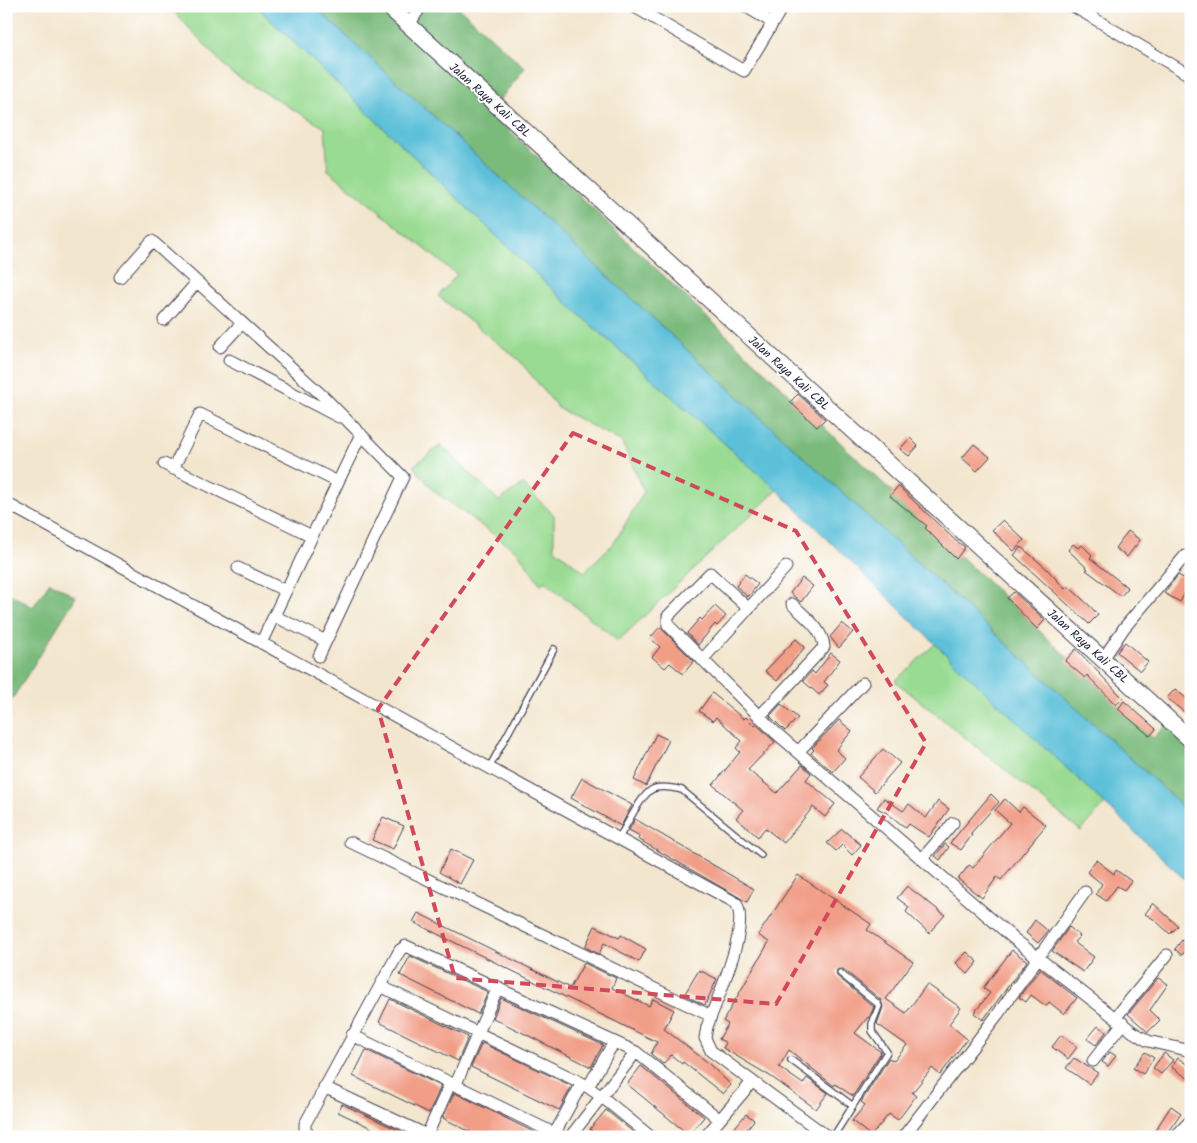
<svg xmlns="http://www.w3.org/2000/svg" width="1197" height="1143" viewBox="0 0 1197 1143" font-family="Kalam,sans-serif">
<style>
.green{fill:#99db92;stroke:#5e7e66}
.forest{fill:#7abb7c;stroke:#4e6e5c}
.water{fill:#5bc0d9;stroke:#3e718a}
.building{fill:#f19e87}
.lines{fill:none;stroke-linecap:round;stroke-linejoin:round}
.service-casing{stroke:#413f51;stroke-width:8}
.minor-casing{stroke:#413f51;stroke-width:13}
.secondary-casing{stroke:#413f51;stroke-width:18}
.service{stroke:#fff;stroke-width:5.5}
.minor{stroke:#fff;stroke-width:11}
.secondary{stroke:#fff;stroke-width:16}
.marked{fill:none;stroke:#d1495b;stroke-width:4;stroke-dasharray:10 6;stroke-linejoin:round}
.labels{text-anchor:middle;stroke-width:4;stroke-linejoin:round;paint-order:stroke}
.street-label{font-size:12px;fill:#22223b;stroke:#fff}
</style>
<rect width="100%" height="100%" fill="#fff"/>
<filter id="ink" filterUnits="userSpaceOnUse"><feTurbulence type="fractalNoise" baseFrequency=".02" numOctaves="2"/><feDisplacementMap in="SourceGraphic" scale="10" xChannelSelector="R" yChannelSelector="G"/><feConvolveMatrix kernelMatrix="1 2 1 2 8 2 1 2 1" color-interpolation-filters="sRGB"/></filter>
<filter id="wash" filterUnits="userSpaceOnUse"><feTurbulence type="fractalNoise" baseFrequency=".0096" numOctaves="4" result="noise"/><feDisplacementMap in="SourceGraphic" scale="20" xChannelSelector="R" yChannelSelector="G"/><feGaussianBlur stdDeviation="1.12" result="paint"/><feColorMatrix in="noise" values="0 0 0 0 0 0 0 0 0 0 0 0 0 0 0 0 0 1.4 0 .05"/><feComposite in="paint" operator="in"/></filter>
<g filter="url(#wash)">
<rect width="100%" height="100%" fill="#f3e6ce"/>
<path class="green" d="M169,6H256L572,308L777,490L618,641L544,581L541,585L518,552L435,492L413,466L441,445L499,501L523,484L554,515V548L584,572L614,543L644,492L622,442L558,408L519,360L438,296L457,275L328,170L325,128L230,72Z
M935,644L1105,804L1081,831L895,681Z"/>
<path class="forest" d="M314,6H457L525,68L490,112L1153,738L1169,723L1191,742V814Z
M50,582L76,597L6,709V592L33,607Z"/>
<path class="water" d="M256,6H314L1191,814V885L959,667L777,490L572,308Z"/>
<g id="blocks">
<path class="building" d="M798,394L825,419L817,427L790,402Z
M910,438L918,446L909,456L900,449Z
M974,444L990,457L977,471L962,458Z
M898,486L956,541L965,547L956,559L925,528L927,526L890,496Z
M1003,520L1024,540L1014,551L992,530Z
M1128,531L1140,540L1127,557L1115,548Z
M1073,544L1078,548L1082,545L1092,555L1090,558L1128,588L1121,596L1086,570L1088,569L1068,550Z
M1021,547L1046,568L1065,589L1068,586L1091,607L1098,615L1089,624L1014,555Z
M745,574L758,584L748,597L736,586Z
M1178,575L1191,582L1180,602L1164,593Z
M802,578L813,586L801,602L790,593Z
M1014,592L1045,620L1037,629L1007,598Z
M715,606L726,616L717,626L715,624L698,645L687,633L700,618L702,620Z
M842,623L853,632L839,648L830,637Z
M660,627L694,661L683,674L670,663L665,668L652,657L660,647L650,638Z
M796,639L805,647L777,681L765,671Z
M1125,642L1148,662L1140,671L1117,652Z
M1076,649L1123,698L1116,705L1087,675L1085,678L1065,661Z
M831,653L840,660L824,682L828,685L819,695L803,681L812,671L815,674Z
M1175,689L1186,698L1191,693V718L1167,698Z
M712,693L744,719L746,717L755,726L756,724L775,742L748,770L777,793L802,765L811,773L806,780L835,804L825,817L813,807L784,843L765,828L758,837L736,818L743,810L713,785L740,752L736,748L742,741L716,717L713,721L699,711Z
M1124,701L1156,729L1150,736L1118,709Z
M781,704L798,718L785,731L770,716Z
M839,720L852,731L836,750L845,758L833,772L811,753L814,750L812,748Z
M656,734L669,740L646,786L634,780Z
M883,749L900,763L875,792L858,777Z
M582,778L632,805L621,826L571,798Z
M991,794L999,802L970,834L972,835L961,850L950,843Z
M884,798L903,811L909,804L926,818L938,801L949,809L929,837L909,824L906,828L887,813L877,808Z
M1005,799L1019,812L1023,807L1046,825L1001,880L997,877L982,898L958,879L969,865L973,868L1010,823L995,810Z
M383,817L404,826L393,849L372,840Z
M635,819L754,889L747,902L638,839L640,836L629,830Z
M842,829L861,845L852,855L842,845L836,851L827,843Z
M945,844L949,847L940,860L935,856Z
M451,849L473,860L460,884L439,872Z
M1096,860L1114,874L1116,870L1131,881L1124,890L1117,886L1106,901L1096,894L1102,884L1087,872Z
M798,875L871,924L867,930L913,962L886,999L906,1013L927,984L961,1008L949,1024L967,1039L940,1075L932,1068L912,1093L916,1096L898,1120L889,1114L871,1136L852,1121L865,1105L861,1102L889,1058L894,1061L907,1045L877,1024L883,1007L881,1000L843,969L837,970V976L874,1007L869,1018L868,1017L855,1033L881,1052L853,1096L835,1084L834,1086L789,1050L779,1067L803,1084L807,1078L828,1093L816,1109L770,1076L723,1048L726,1043L719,1039L728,1024L723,1021L769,942L758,935Z
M907,886L945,915L929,933L906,912L909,907L897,898Z
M1153,903L1178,926L1170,934L1155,920L1145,914Z
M418,913L570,988L584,963L616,978L612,988L649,1006L653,999L674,1010L664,1029L706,1061L731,1085L723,1094L683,1062L682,1064L671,1055L663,1064L651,1054L657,1042L413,922Z
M1035,920L1048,931L1038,943L1026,933Z
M595,926L619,938L621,935L646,949L639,962L604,943L599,954L585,947Z
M1069,927L1080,936L1074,942L1094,957L1083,972L1052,951Z
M1182,940L1189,946L1182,955L1175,949Z
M1012,950L1027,961L983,1020L974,1013L990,993L983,988Z
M967,952L978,962L968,974L956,963Z
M410,956L488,992L478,1014L400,975Z
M1040,969L1077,998L1064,1014L1049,1002L1046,1006L1031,995L1026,1002L1019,997Z
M699,970L717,979L705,1005L684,995Z
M1158,978L1168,984L1150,1010L1160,1020L1148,1032L1128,1014Z
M501,998L603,1045L591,1067L493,1018Z
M390,999L468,1037L458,1061L379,1022Z
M1098,1026L1106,1032L1096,1045L1087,1039Z
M1061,1035L1077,1047L1068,1059L1052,1047Z
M482,1043L572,1086L559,1110L471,1067Z
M366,1050L441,1086L429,1113L353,1076Z
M1110,1052L1116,1056L1108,1066L1102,1062Z
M1145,1052L1154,1058L1143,1074L1133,1068Z
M1164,1053L1173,1060L1161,1074L1153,1068Z
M1074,1058L1098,1073L1089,1084L1066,1068Z
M1178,1058L1191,1067V1080L1171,1067Z
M641,1066L704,1117L689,1135L627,1084Z
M454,1093H455L544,1137H480L443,1118Z
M342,1104L413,1137H390L338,1112Z
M1171,1106L1181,1113L1164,1137H1151Z
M606,1110L639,1137H599L590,1129Z
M746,1114L754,1120L741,1137H727Z"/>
</g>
</g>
<g filter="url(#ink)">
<use href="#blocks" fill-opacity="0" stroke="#413f51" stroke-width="1"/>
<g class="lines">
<g class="service-casing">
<path id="service" d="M489,768L554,649
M618,839C626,827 640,797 651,790C659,785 674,788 682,790L761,855
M791,1060L853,1106
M833,1137L887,1052L872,1031V1024L879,1006L877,1003L840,973"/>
</g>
<g class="minor-casing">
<path id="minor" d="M633,6L744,71L783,6
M745,6L773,23
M1073,6L1191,76
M409,25L421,6
M120,277L152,241L325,398L403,477L319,656
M164,320L197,282
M220,347L242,323
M229,360L339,417
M164,464L312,536
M173,469L200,414L338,482
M6,503L736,903C751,927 716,1000 707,1027L705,1038L711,1051L828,1137
M238,568L286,591
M749,609L710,573L668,616V625L775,732L1013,938L1133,1032L1148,1041L1191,1051
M274,616L326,641
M261,643L361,434
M1103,659L1124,628L1185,556
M702,660L786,567
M759,717L824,647C823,629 804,616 792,604
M798,752L863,683
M350,842L711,1016
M922,859L953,823
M380,986L582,1083L602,1097L651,1137
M1116,1017L1167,955
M352,1035L562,1137
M1093,1061L1123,1023
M455,1086L498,987
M324,1087L431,1137
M588,1087L614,1042
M555,1133L582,1083
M427,1135L450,1084
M312,1137L305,1130V1124L380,986L400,950L406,946L636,1052L719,1119
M570,1137L636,1052
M705,1137L752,1082
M903,1137L998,1014L1085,892
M1175,1137L1191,1120"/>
</g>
<g class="secondary-casing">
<path id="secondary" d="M388,6L1191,740"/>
</g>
<use href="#service" class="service"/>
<use href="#minor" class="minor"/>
<use href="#secondary" class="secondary"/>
</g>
</g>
<path class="marked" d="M573,433L796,531L926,743L776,1004L455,978L378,709Z"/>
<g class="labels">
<g class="street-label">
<text transform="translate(490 100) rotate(42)" y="4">Jalan Raya Kali CBL</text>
<text transform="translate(789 373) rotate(42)" y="4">Jalan Raya Kali CBL</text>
<text transform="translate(1088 646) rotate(42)" y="4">Jalan Raya Kali CBL</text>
</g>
</g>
<rect width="1197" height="1143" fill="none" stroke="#fff" stroke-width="25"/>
</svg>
